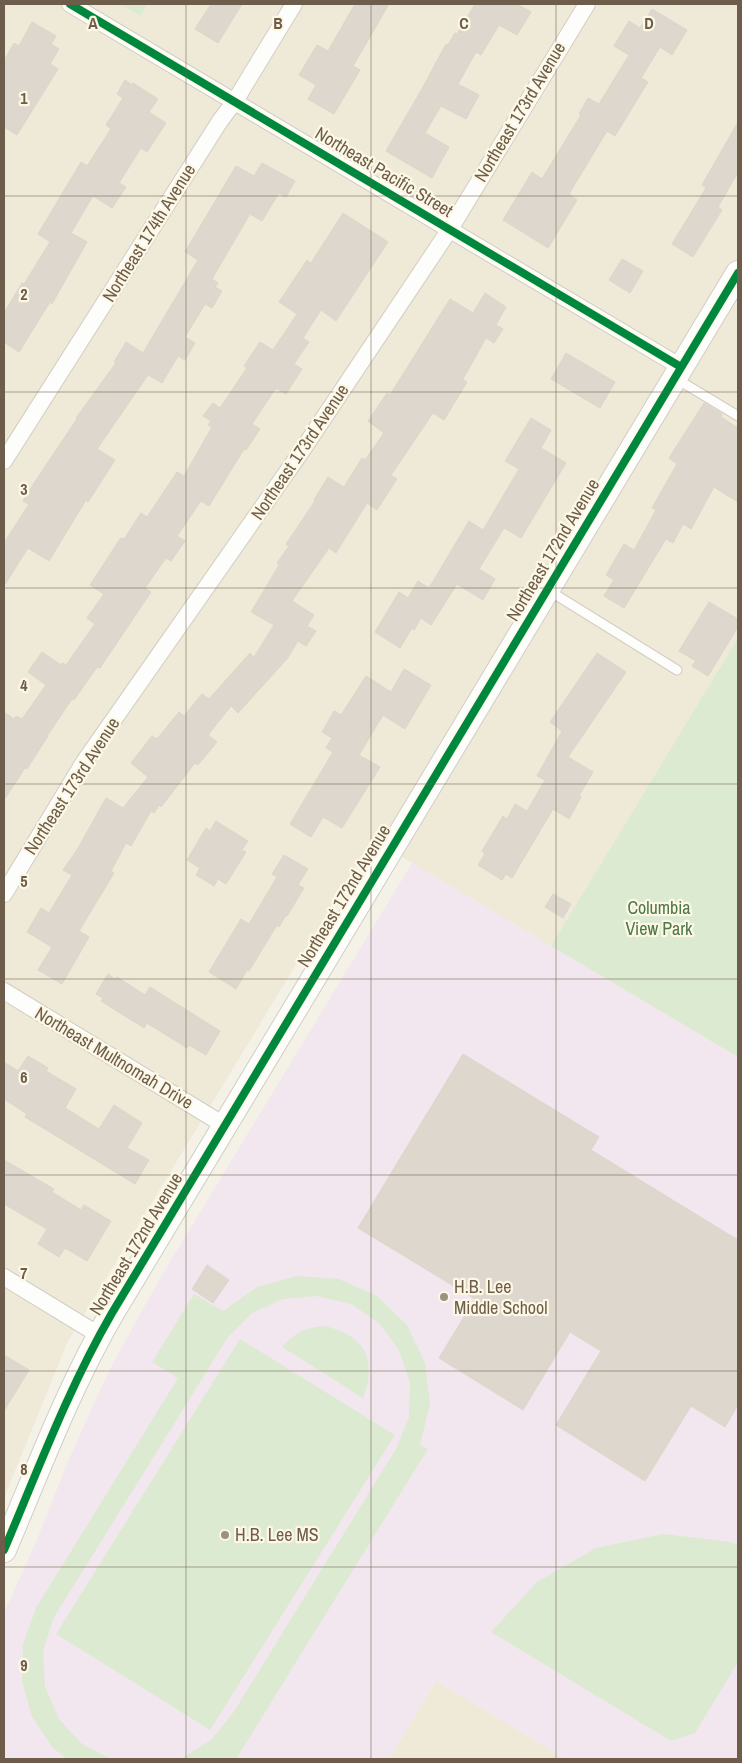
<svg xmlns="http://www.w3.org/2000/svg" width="742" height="1763" viewBox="0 0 742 1763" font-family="'Archivo Narrow',sans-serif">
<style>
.residential{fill:#efe9d7}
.education{fill:#f2e7ef}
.green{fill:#dcead2}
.building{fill:#ddd7cd;stroke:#dcd6ca}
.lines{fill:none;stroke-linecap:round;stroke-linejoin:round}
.lane-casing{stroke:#d2cdc3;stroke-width:11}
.street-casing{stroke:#d2cdc3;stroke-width:18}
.secondary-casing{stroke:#d3cec3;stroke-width:26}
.lane{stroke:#fdfdfb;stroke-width:9}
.street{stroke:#fdfdfb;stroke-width:16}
.secondary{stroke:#fdfdfb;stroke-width:24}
.cycleway-casing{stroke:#fdf8e6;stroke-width:11}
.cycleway{stroke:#00873e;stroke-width:8}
.grid{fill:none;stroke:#6e5d4a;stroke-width:1;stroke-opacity:0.55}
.poi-dot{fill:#9d9181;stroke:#fdf8e6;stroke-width:2}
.labels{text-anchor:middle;stroke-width:4.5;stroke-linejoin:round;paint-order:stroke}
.street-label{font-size:18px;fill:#6e5d4a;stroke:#fdf8e6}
.park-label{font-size:18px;fill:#4c7946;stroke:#fdf8e6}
.poi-label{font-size:18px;fill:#6e5d4a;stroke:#fdf8e6;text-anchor:start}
.grid-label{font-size:16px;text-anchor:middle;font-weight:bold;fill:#6e5d4a;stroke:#fdf8e6;stroke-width:4.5;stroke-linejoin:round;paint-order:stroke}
</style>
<rect width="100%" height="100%" fill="#f4f1e7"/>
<path class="residential" d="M4,4H120L140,16L148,4H738V638L551,946L372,839L68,1341L4,1498Z
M436,1681L566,1759H389Z"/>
<path class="education" d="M412,863L738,1057V1759H566L436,1681L389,1759H6L4,1758V1613L38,1537L69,1459L90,1412L112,1365L162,1275Z"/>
<path class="green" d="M120,4H148L140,16Z
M738,638V1057L551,946Z
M297,1276L339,1279L377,1296L407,1325L425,1363L430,1404L420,1445L428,1449L236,1759H176L182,1758L211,1740L233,1713L396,1449L409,1417L410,1383L399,1350L379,1323L351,1304L317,1296L283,1299L252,1313L228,1337L53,1619L43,1652L45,1687L59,1719L82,1744L111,1759H67L53,1748L32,1717L22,1681L23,1644L36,1608L178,1378L152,1362L194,1294L223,1311L257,1287Z
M324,1326C364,1334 378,1359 363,1398L282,1347C296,1332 304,1328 324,1326Z
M240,1339L395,1435L210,1730L56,1634Z
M663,1534L731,1542L738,1545V1662L695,1733L671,1741L491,1632L537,1582L596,1548Z"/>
<path class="building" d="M211,4H242L218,43L195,29Z
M355,4H389L353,66L360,70L334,114L308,99L316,85L299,75L317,45L328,51Z
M475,4H517L531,12L517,35L499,25L481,55L476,52L458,84L479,95L466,119L441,106L425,133L449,147L432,178L386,151L423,87L446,44L448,45L455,33L457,34Z
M652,9L687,30L672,55L660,47L641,78L648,82L615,136L607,131L569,194L577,200L548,248L503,220L532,172L542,179L581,115L579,114L588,98L599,104L629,55L614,46L629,21L640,28Z
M32,22L56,36L51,44L59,49L50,64L58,69L17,135L4,127V61L14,43L19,46Z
M125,80L132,85L133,83L158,99L149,112L166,123L147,152L141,148L119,183L126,187L112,208L93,196L71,233L87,242L52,304L50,302L19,352L4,342V313L22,283L24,284L50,242L38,234L81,162L87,166L111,129L106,125L123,98L117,94Z
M738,122V172L718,207L722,210L693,257L672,244L706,188L702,185Z
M262,163L295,181L286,197L279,193L262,221L250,214L212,279L218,283L215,287L222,291L212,308L205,304L185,337L195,343L185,360L178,356L162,383L148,375L97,449L115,460L88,502L86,500L49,561L28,548L4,586V543L29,504L23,501L36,480L77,419L76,418L116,363L114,362L126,342L143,353L198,260L185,252L236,166L254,176Z
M343,213L388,242L336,321L321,310L303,338L309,342L294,364L302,369L286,394L276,388L252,424L260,429L246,450L244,449L209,506L201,501L177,536L185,541L171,561L166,558L145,588L151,592L100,668L97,667L74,700L72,699L47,736H48L27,769L25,768L4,800V712L14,719L16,716L22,719L46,685L28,672L42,652L61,665L62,663L66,665L95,624L87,618L104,594L90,585L120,539L122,538L124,539L141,513L147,517L177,472L184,476L212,427L208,425L211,421L203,416L213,403L220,408L247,368L244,366L260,342L273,350L297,314L279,302L307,260L311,263Z
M622,259L643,271L630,293L609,280Z
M485,293L506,307L496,325L503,329L494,343L486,338L463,379L467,382L444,420L433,413L391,475L397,479L377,510L367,503L336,553L329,548L292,601L314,615L307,626L316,631L306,646L298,641L287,659L238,713L231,706L208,735L217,742L198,765L195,763L161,807L159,805L154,813L151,811L131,846L126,843L111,871L114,873L79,931L89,937L62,984L38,970L52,947L27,932L41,908L49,913L72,875L63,870L77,850L106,798L123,808L148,777L131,763L152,736L157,739L179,712L184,716L202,694L209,699L250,653L254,657L274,625L251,612L279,565L277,563L289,546L286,544L315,501L314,500L328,477L344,487L362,458L365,460L384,433L368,421L387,393L390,395L450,299L473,313Z
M566,353L615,382L600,408L551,379Z
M704,403L722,414L721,417L738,428V502L714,487L691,529L683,524L673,543L666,539L624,608L604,596L614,580L606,575L624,544L634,550L656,510L652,508L677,464L669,458Z
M531,418L551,430L541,448L566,463L521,538L504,528L479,569L495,579L483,600L457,584L431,625L421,618L414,630L412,628L400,648L375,632L399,592L408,598L418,581L429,588L469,521L483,530L519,469L505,461Z
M709,602L738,619V627L708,676L692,666L696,661L679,651Z
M597,653L626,672L568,757L593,772L579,796L581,797L569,819L553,809L512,878L506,874L502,880L478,865L485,854L482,851L503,816L507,819L515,804L527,811L545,780L537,776L562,731L550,722Z
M404,669L431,685L405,729L383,715L359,755L380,767L342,828L323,817L311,837L290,824L333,752L326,748L332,738L322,732L334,711L341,715L366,676L391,692Z
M216,821L248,841L242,850L246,852L226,884L218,879L214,886L196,875L200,868L187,860L206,828L210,831Z
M284,855L308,869L298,885L304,888L287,916L286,915L279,927L277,925L249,971L247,970L236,989L209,972L241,919L249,924L277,877L272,874Z
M553,894L571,904L563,918L545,907Z
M108,974L115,979L117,977L145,995L150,987L220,1031L206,1055L189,1045L187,1048L147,1023L144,1028L101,1001L103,998L96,994Z
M463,1054L599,1137L591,1150L738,1240V1405L725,1427L691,1406L645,1481L556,1425L601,1351L570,1332L523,1410L439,1358L475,1299L358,1228Z
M28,1056L48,1068L46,1071L76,1089L65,1108L99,1129L114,1105L142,1123L127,1148L149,1160L135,1184L25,1117L27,1114L4,1099V1062L18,1071Z
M4,1160L54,1189L52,1192L81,1210L84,1205L111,1221L87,1261L65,1248L59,1257L38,1244L47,1229L4,1204Z
M207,1265L229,1280L213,1303L192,1289Z
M4,1355L29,1370L4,1411Z"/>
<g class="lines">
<g class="lane-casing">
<path id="lane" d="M675,378L738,416
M548,590L677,670"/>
</g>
<g class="street-casing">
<path id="street" d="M70,4L681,367
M4,461L220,121L235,101L294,4
M4,894L84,762L301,452L450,229L587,4
M4,991L224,1125
M4,1277L99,1335"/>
</g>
<g class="secondary-casing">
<path id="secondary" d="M4,1550C38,1470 68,1389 112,1313L738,273"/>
</g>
<use href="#lane" class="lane"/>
<use href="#street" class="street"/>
<use href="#secondary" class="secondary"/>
<g class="cycleway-casing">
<path id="cycleway" d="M70,4L681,367
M4,1550C38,1470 68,1389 112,1313L738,273"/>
</g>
<use href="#cycleway" class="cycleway"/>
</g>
<path class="grid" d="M186,4V1759M371,4V1759M556,4V1759M4,196H738M4,392H738M4,588H738M4,784H738M4,979H738M4,1175H738M4,1371H738M4,1567H738"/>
<g class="poi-dot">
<circle cx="444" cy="1297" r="5"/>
<circle cx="225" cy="1535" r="5"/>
</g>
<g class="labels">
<g class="street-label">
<text transform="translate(520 112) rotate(-59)" y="6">Northeast 173rd Avenue</text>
<text transform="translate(384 172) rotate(31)" y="6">Northeast Pacific Street</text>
<text transform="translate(149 233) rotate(-58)" y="6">Northeast 174th Avenue</text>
<text transform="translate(300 452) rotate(-56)" y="6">Northeast 173rd Avenue</text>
<text transform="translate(553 550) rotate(-59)" y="6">Northeast 172nd Avenue</text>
<text transform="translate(72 786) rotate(-57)" y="6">Northeast 173rd Avenue</text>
<text transform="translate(344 896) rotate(-59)" y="6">Northeast 172nd Avenue</text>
<text transform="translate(114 1058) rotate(31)" y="6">Northeast Multnomah Drive</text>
<text transform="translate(136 1244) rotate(-59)" y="6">Northeast 172nd Avenue</text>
</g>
<g class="park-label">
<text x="659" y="914">Columbia<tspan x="659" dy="21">View Park</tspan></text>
</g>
<g class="poi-label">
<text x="454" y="1293">H.B. Lee<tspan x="454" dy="21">Middle School</tspan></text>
<text x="235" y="1541">H.B. Lee MS</text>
</g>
</g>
<g class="grid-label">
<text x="93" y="29">A</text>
<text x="278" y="29">B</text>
<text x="464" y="29">C</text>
<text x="649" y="29">D</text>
<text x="24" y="104">1</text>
<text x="24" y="300">2</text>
<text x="24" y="495">3</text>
<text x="24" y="691">4</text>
<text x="24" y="887">5</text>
<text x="24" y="1083">6</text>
<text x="24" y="1279">7</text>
<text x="24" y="1475">8</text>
<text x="24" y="1671">9</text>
</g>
<rect width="742" height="1763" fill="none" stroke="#6e5d4a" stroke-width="10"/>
</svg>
